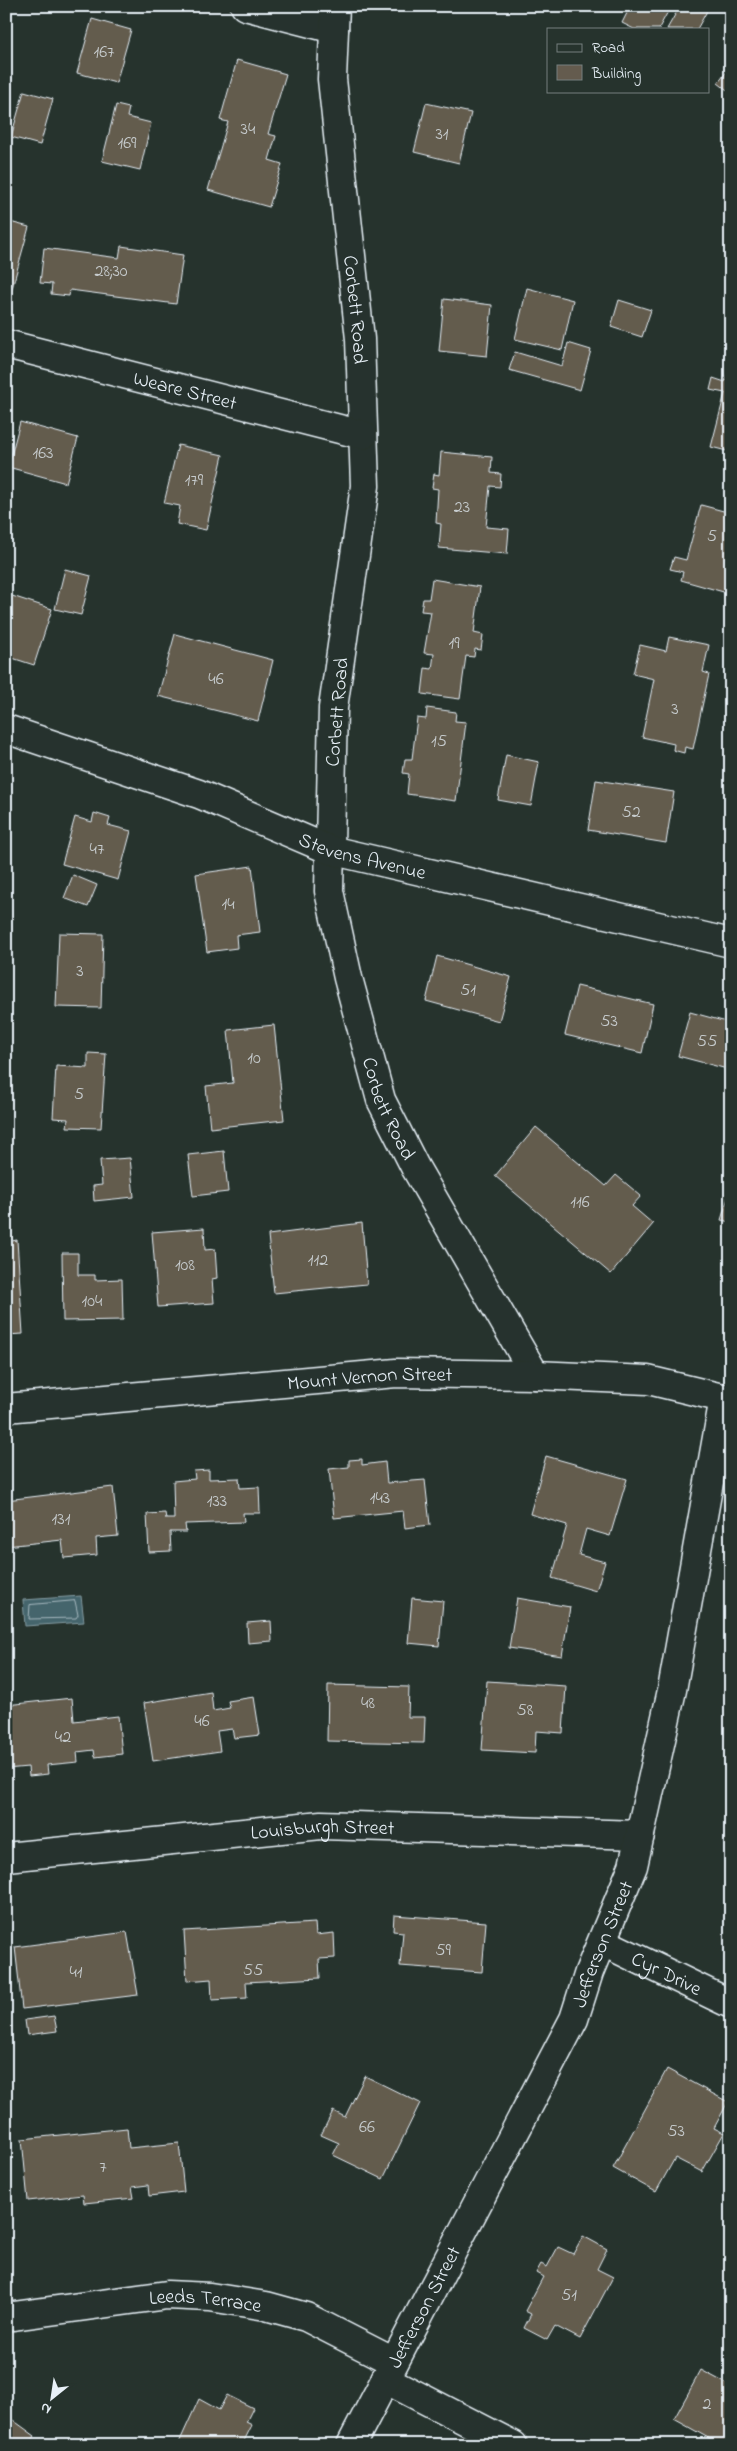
<svg xmlns="http://www.w3.org/2000/svg" width="737" height="2451" viewBox="0 0 737 2451" font-family="'Indie Flower',sans-serif">
<style>
.water{fill:#45656c;stroke:#869da4}
.lines{fill:none;stroke-linecap:round;stroke-linejoin:round}
.shore{stroke:#a7b9c0;stroke-width:1}
.building{fill:#645b4e;stroke:#e8f1f8}
.minor-casing{stroke:#e8f1f8;stroke-width:31}
.secondary-casing{stroke:#e8f1f8;stroke-width:31}
.minor{stroke:#26332d;stroke-width:28}
.secondary{stroke:#26332d;stroke-width:28}
.labels{text-anchor:middle;stroke-width:4.5;stroke-linejoin:round;paint-order:stroke}
.number-label{font-size:18px;fill:#c7ccce}
.street-label{font-size:20px;fill:#e8f1f8;stroke:#26332d}
</style>
<rect width="100%" height="100%" fill="#26332d"/>
<filter id="ink" filterUnits="userSpaceOnUse"><feTurbulence type="fractalNoise" baseFrequency=".02" numOctaves="2"/><feDisplacementMap in="SourceGraphic" scale="10" xChannelSelector="R" yChannelSelector="G"/><feConvolveMatrix kernelMatrix="1 2 1 2 8 2 1 2 1" color-interpolation-filters="sRGB"/></filter>
<g filter="url(#ink)">
<path class="water" d="M81,1596L84,1622L25,1626L23,1600Z"/>
<g class="lines">
<path class="shore" d="M75,1601L78,1615L76,1618L29,1619L30,1605Z"/>
</g>
<path class="building" d="M614,6H671L659,28L661,29H634L622,23L627,13Z
M680,6H699L707,11L697,29H667Z
M92,19L131,30L116,83L77,73Z
M237,60L286,74L268,134L276,136L269,160L282,164L269,207L208,190L228,122L220,120Z
M731,66V93L718,83Z
M24,91L53,99L40,145L11,137Z
M426,103L471,113L459,163L414,152Z
M116,105L129,108L127,117L151,123L140,170L102,161Z
M6,221L29,227L11,292L6,291Z
M121,246L183,255L176,304L70,290L69,296L51,294L52,284L40,283L44,248L119,258Z
M527,288L573,300L562,350L515,339Z
M444,299L492,305L487,356L439,351Z
M619,300L651,310L642,337L611,327Z
M568,343L591,350L580,390L509,370L515,352L562,366Z
M731,362V452L711,447L725,393L710,390L713,378L725,382Z
M20,422L78,438L66,483L8,467Z
M178,445L223,455L206,530L177,524L180,506L164,503Z
M441,452L492,457L491,473L501,474L500,487L490,486L486,527L509,529L507,554L439,548L441,524L436,523L438,489L432,488L434,474L439,475Z
M701,505L731,513V579L727,593L681,580L683,572L670,569L674,557L686,560Z
M65,569L91,576L81,615L55,609Z
M432,579L480,587L474,633L483,635L481,650L475,649L474,657L466,656L460,699L422,694L425,668L432,669L434,654L424,653L431,612L421,611L423,599H429Z
M6,594L52,609L34,665L6,656Z
M175,634L273,660L258,721L158,696Z
M669,637L709,645L703,672L709,674L693,749L685,747L684,753L673,750L674,744L642,737L654,679L633,674L640,645L666,651Z
M427,708L456,712L455,721L466,722L456,801L407,794L409,774L403,773L405,759H412L417,718L426,719Z
M506,755L539,762L531,806L498,800Z
M596,780L674,792L666,843L588,830Z
M94,813L110,818L108,825L131,831L118,880L62,864L75,817L92,822Z
M252,866L260,932L236,935L237,948L207,952L196,874Z
M73,875L97,885L88,907L64,898Z
M59,933L103,934L101,1008L56,1007Z
M437,956L511,977L499,1021L426,1001Z
M577,986L653,1004L642,1053L565,1035Z
M690,1012L730,1023L731,1019V1070L678,1056Z
M274,1025L284,1120L210,1128L206,1086L233,1083L228,1030Z
M88,1053L106,1054L101,1128L67,1127L68,1119L53,1118L56,1066L88,1068Z
M536,1127L606,1186L616,1175L641,1196L632,1206L653,1224L611,1274L495,1176Z
M224,1151L228,1192L193,1196L188,1155Z
M130,1158L134,1197L94,1201L93,1186L102,1185L100,1160Z
M731,1188V1222L721,1220Z
M362,1223L367,1284L274,1293L268,1235Z
M204,1228L205,1250L215,1249L217,1278L212,1279L214,1303L158,1307L152,1232Z
M17,1240L23,1334L6,1335V1242Z
M62,1253H78V1275H95V1280L122,1279L123,1320L63,1321Z
M546,1456L627,1479L610,1536L586,1529L579,1555L605,1562L596,1591L552,1578L567,1525L530,1514Z
M362,1459V1465L385,1462L387,1483L425,1480L430,1525L405,1528L403,1511L334,1518L329,1469L349,1467V1460Z
M209,1470V1479L239,1478L240,1488L259,1487L260,1513H243L244,1522L185,1524L186,1532H170L171,1551L149,1552L147,1514L165,1513L166,1519H174L173,1481L195,1479L194,1471Z
M113,1487L118,1536L96,1538L97,1555L64,1558L62,1540L6,1546V1500Z
M412,1598L443,1601L439,1646L408,1643Z
M517,1598L570,1607L562,1656L509,1648Z
M271,1621L272,1641L248,1643L247,1623Z
M487,1681L566,1686L563,1733L536,1731L535,1753L482,1750Z
M328,1685L409,1687L408,1717H425L424,1743L327,1741Z
M211,1692L213,1711L230,1708L228,1701L254,1697L260,1735L234,1738L232,1729L217,1731L220,1751L153,1761L144,1703Z
M72,1698L74,1721L118,1716L122,1754L95,1757L94,1750L77,1752L78,1762L47,1765L48,1774L29,1776L28,1767L6,1769V1705Z
M394,1915L486,1922L482,1972L400,1966L403,1932L393,1931Z
M315,1923L316,1935L334,1933L335,1958L319,1959L320,1978L246,1982L247,1998L212,2000L211,1979L187,1981L184,1931Z
M127,1932L138,1995L22,2009L15,1947Z
M54,2016L57,2031L27,2035L25,2020Z
M667,2069L728,2102L714,2128L724,2133L702,2172L675,2158L656,2192L613,2168Z
M365,2076L420,2103L383,2179L333,2155L339,2143L321,2135L333,2111L345,2117Z
M127,2128L129,2148L179,2143L184,2192L149,2196L148,2185L132,2187L134,2198L84,2203L83,2195L28,2201L22,2139Z
M583,2236L607,2249L597,2269L613,2277L580,2339L555,2326L547,2340L524,2328L531,2314L525,2311L543,2277L536,2273L541,2264L547,2267L558,2247L573,2254Z
M701,2370L731,2386V2445H721L674,2419Z
M227,2395L253,2408L246,2422L252,2425L242,2445H178L199,2399L219,2410Z
M6,2415L35,2436L29,2445H6Z"/>
<g class="lines">
<g class="minor-casing">
<g id="minor">
<path d="M245,6L334,29"/>
<path id="s1" d="M335,6L332,79L360,339L365,486L333,708L329,891L348,978L381,1100L415,1167L535,1375"/>
<path id="s2" d="M6,344L363,435"/>
<path id="s3" d="M6,729L199,794L330,850L731,943"/>
<path id="s4" d="M6,1857L321,1825L640,1835"/>
<path id="s5" d="M603,1942L731,2004"/>
<path id="s6" d="M6,2317L167,2295L210,2297L266,2306L306,2317L394,2362"/>
<path d="M385,2379L513,2445"/>
<path id="s7" d="M351,2445L574,2019L589,1972L633,1866L672,1690L724,1398"/>
</g>
</g>
<g class="secondary-casing">
<g id="secondary">
<path id="s8" d="M6,1408L396,1373L535,1375L648,1380L731,1400"/>
</g>
</g>
<use href="#minor" class="minor"/>
<use href="#secondary" class="secondary"/>
</g>
</g>
<g class="labels">
<g class="number-label">
<text x="104" y="57">167</text>
<text x="248" y="134">34</text>
<text x="442" y="139">31</text>
<text x="127" y="148">169</text>
<text x="111" y="276">28;30</text>
<text x="43" y="458">163</text>
<text x="194" y="485">179</text>
<text x="462" y="512">23</text>
<text x="712" y="541">5</text>
<text x="454" y="648">19</text>
<text x="216" y="684">46</text>
<text x="675" y="714">3</text>
<text x="439" y="746">15</text>
<text x="631" y="817">52</text>
<text x="97" y="854">47</text>
<text x="228" y="909">14</text>
<text x="80" y="976">3</text>
<text x="468" y="995">51</text>
<text x="609" y="1026">53</text>
<text x="707" y="1046">55</text>
<text x="254" y="1063">10</text>
<text x="79" y="1099">5</text>
<text x="580" y="1207">116</text>
<text x="318" y="1265">112</text>
<text x="185" y="1270">108</text>
<text x="92" y="1306">104</text>
<text x="380" y="1503">143</text>
<text x="217" y="1506">133</text>
<text x="61" y="1524">131</text>
<text x="368" y="1708">48</text>
<text x="525" y="1715">58</text>
<text x="202" y="1726">46</text>
<text x="63" y="1742">42</text>
<text x="443" y="1955">59</text>
<text x="253" y="1975">55</text>
<text x="76" y="1977">41</text>
<text x="367" y="2132">66</text>
<text x="676" y="2136">53</text>
<text x="103" y="2172">7</text>
<text x="569" y="2300">51</text>
<text x="707" y="2409">2</text>
</g>
<g class="street-label">
<text dy="7" stroke="none"><textPath href="#s1" startOffset="305">Corbett Road</textPath></text>
<text dy="7" stroke="none"><textPath href="#s2" startOffset="185">Weare Street</textPath></text>
<text transform="translate(336 712) rotate(-85)" y="7">Corbett Road</text>
<text dy="7" stroke="none"><textPath href="#s3" startOffset="379">Stevens Avenue</textPath></text>
<text dy="7" stroke="none"><textPath href="#s1" startOffset="1115">Corbett Road</textPath></text>
<text dy="7" stroke="none"><textPath href="#s8" startOffset="365">Mount Vernon Street</textPath></text>
<text dy="7" stroke="none"><textPath href="#s4" startOffset="318">Louisburgh Street</textPath></text>
<text dy="7" stroke="none"><textPath href="#s7" startOffset="561">Jefferson Street</textPath></text>
<text dy="7" stroke="none"><textPath href="#s5" startOffset="71">Cyr Drive</textPath></text>
<text dy="7" stroke="none"><textPath href="#s6" startOffset="201">Leeds Terrace</textPath></text>
<text dy="7" stroke="none"><textPath href="#s7" startOffset="156">Jefferson Street</textPath></text>
</g>
</g>
<rect width="737" height="2451" fill="none" stroke="#26332d" stroke-width="25"/>
<rect x="12" y="12" width="712" height="2426" fill="none" stroke="#e8f1f8" stroke-width="2" filter="url(#ink)"/>
<rect x="547" y="28" width="162" height="65" fill="#26332d" stroke="#747f7e"/>
<rect x="557" y="44" width="25" height="8" fill="#26332d" stroke="#747f7e"/>
<text x="592" y="52" font-size="15" fill="#e8f1f8">Road</text>
<rect x="557" y="65" width="25" height="15" fill="#645b4e" stroke="#747f7e"/>
<text x="592" y="78" font-size="15" fill="#e8f1f8">Building</text>
<g transform="translate(52 2398) rotate(210)" stroke="#26332d" stroke-width="4" paint-order="stroke">
<path d="M0-4L9 19L0 12L-9 19Z" fill="#e8f1f8"/>
<text y="-8" font-size="14" font-weight="bold" text-anchor="middle" fill="#e8f1f8">N</text>
</g>
</svg>
